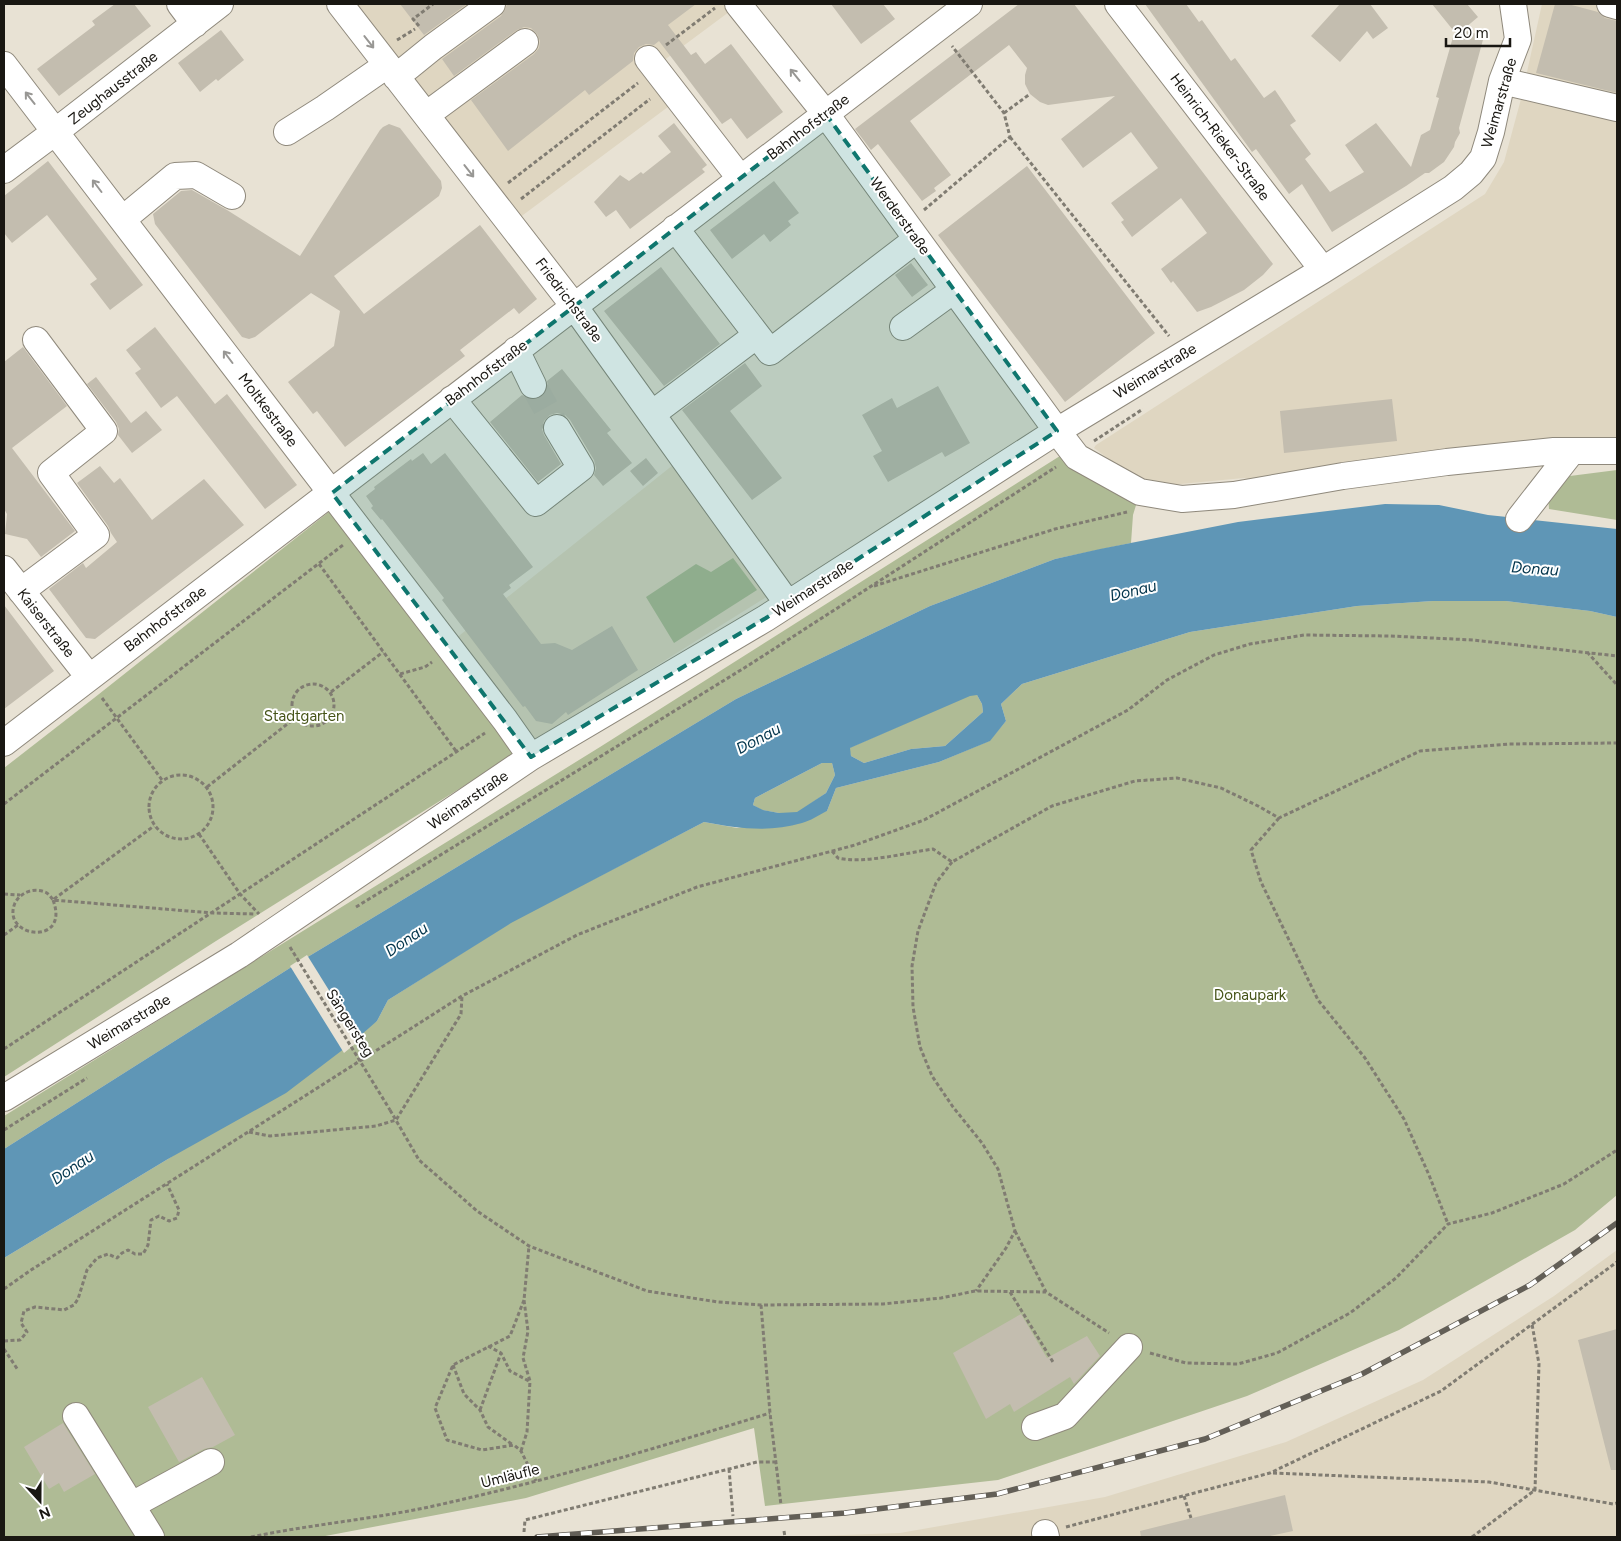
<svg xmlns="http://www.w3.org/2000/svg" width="1621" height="1541" viewBox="0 0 1621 1541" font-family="Figtree,sans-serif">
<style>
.built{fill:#dfd6c1}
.green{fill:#afbb95}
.water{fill:#5f96b6;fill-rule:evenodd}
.pier{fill:#e8e2d4}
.building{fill:#c3bdaf}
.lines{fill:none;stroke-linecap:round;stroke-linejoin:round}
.minor-tunnel{stroke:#bfb9ad;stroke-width:26;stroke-dasharray:26 13;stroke-linecap:butt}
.minor-casing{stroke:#8f897c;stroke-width:28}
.path{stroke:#807c72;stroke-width:3;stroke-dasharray:4 2.5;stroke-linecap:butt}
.minor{stroke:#fff;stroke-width:26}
.rail-casing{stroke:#635f57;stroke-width:5.5}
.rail{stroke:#fff;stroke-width:4;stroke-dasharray:11;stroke-linecap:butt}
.path-bridge{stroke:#807c72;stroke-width:3;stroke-dasharray:4 2.5;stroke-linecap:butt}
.oneway{stroke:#989794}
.marked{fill:#0f766e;fill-opacity:0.2;stroke:#0f766e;stroke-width:4;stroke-dasharray:10 6;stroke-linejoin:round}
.labels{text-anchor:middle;stroke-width:4;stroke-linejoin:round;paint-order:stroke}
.street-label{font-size:15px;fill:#191712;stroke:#fff}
.park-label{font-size:15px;fill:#465418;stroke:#fff}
.water-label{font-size:16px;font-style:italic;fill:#02344b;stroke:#fff}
</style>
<rect width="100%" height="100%" fill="#e8e2d4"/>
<path class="built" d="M353,4H729L733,9L663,61L688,92L519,218Z
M1542,4H1617V439L1250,480L1244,478L1170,485L1154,483L1126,472L1094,448L1096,445L1485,194L1504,162L1521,99Z
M673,465L771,594L531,744L455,639Z
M1617,1250V1537H787L900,1533L1105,1497L1286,1442L1423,1380L1554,1296Z"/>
<path class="green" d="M1071,449L1140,492L1133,515L1131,543L1055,559L930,606L736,699L301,961L4,1149V1116L600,747Z
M1617,470V520L1549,509L1548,493L1562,477Z
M330,511L515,754L216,941L4,1077V768L94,698Z
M733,558L757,590L674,643L646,597L696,564L711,572Z
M1433,601H1506L1590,611L1617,617V1195L1575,1230L1399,1330L1247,1396L998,1480L765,1506L754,1428L526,1498L320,1537H4V1258L168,1159L377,1021L388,1000L511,922L704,822L737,828L827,811L836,788L939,762L989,741L1006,721L1001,704L1022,684L1190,632L1357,606Z
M970,695H977L982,704L983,712L945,746L911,749L864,763L851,756L849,748Z
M822,763H832L835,775L826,793L797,813H779L762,810L753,805L755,798Z"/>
<path class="water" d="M1385,504L1439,505L1488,515L1617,529V617L1590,611L1506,601H1433L1357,606L1190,632L1022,684L1001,704L1006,721L990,741L939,762L836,788L827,811C819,815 810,821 802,823C769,833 736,828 704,822L511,923L388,1000L377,1021L353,1042L286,1093L168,1159L4,1258V1149L301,961L736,699L930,606L1055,559L1100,549L1238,522ZM977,695L982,704L983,712L945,746L911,749L864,763L851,756L850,748L970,696ZM822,763H832L835,775L826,793L797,812L779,813L763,810L753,805L755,798Z"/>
<path class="pier" d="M307,955L360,1040L344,1053L290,966Z"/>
<path class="building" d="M115,4H134L151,26L59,96L37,69L95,25L92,21Z
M400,4H467L424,35Z
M507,4H696L668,25L691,55L696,52L705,64L731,44L783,112L747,139L731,118L722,124L659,41L654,45L646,44L639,47L634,53L633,61L589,95L585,90L508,151L471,100L534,54L539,48L540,41L537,34L531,28L524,27L517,30L454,76L442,59L501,16L505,10Z
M831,4H883L895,19L861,44Z
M1019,4H1074L1273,264L1263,275L1244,290L1211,307L1197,312L1173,281L1171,283L1161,269L1207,233L1181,198L1132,237L1121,222L1124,220L1111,203L1158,168L1131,132L1083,168L1061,139L1115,96L1048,105L1040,102L1030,94L1025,84V75L1027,68L1009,45L910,121L951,175L934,188L936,191L922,201L878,144L871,150L855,129Z
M1145,4H1186L1199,22L1202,20L1231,61L1235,58L1264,98L1275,90L1296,121L1290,125L1311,154L1305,159L1330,192L1364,172L1345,145L1376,123L1411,167L1421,135L1430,130L1439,98L1436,97L1453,37L1457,35L1432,4H1467L1478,17L1458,34L1463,30L1484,36L1462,117L1459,128L1460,133L1455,142L1454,147L1444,162L1429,173H1425L1406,186L1332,232L1302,184L1289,194L1256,149L1252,152Z
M1340,4H1370L1388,28L1373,39L1367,31L1340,62L1311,36Z
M1555,4H1568L1598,12L1605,18L1617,21V93L1536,73Z
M221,30L244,60L218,81L216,79L200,92L178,63Z
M674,123L707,165L702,169L705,172L630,229L616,210L606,217L594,202L620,175L629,181L641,172L643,174L671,152L658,136Z
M389,124L400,128L441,181L442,188L439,196L334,276L364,314L480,225L537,299L519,314L514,308L460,350L465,356L345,447L317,411L313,414L288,382L334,346L340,311L311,293L255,337L249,339L242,337L155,224L153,214L181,191L192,190L227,210L300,256L380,130L383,127Z
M48,161L143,285L110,310L90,284L97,279L47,215L12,243L4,233V196Z
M1027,166L1155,333L1065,402L938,235Z
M774,181L799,213L788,221L791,225L770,242L764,234L732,259L710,230Z
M911,263L928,285L912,297L895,275Z
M661,267L720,344L664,386L604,311Z
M155,327L215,404L227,394L297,485L265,509L177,396L161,408L135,373L141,369L126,350Z
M23,347L67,406L12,448L75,531L41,557L27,539L5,534L7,514L4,509V362Z
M745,363L762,386L730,411L782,478L752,500L682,410Z
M562,369L611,430L607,433L632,463L603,486L594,475L596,468L594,460L570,420L565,415L557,413L550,415L544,421L542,429L544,435L561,464L538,482L490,422L522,395L531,400L540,398L546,393L548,387L547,381Z
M96,377L131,423L146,411L162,430L132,453L118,435L119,429L116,422L87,384Z
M938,386L970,443L945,457L942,452L888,482L873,456L882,451L862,415L892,398L897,408Z
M1392,399L1397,441L1284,453L1280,411Z
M423,453L431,464L445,453L533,567L509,585L511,588L503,594L541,644L555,643L572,650L612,626L638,670L568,715L566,712L552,724L536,721L525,706L523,707L442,600L444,598L382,519L381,520L371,508L373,506L366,496L375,489L374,487L411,459L412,461Z
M646,458L658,473L643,486L630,471Z
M100,466L114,483L120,478L152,520L204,479L244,525L95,639L86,638L49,589L83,563L86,568L117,542L111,533L108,526L77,483Z
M4,605L54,671L4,709Z
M1021,1314L1047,1358L1087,1336L1100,1356L1074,1384L1070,1377L1014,1412L1010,1404L986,1419L953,1353Z
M1617,1329V1470H1611L1578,1340Z
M202,1377L235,1435L213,1447L204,1449L179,1462L148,1407Z
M63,1423L95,1474L64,1492L59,1483L49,1489L24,1447Z
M1285,1495L1293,1531L1266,1537H1141L1140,1531Z"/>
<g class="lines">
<path class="minor-tunnel" d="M533,385L557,428"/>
<g class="minor-casing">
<path id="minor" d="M180,4L195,24
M340,4L574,306L788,604
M738,4L825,113L1057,431L1077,457L1140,492L1182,499L1234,495L1343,476L1447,462L1554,451H1617
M1118,4L1323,270
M1610,4L1617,6
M648,59L740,178
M4,65L505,720L531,757
M396,77L433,47L492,4
M1502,81L1617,108
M426,115L525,42
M287,132L325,108L387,65
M4,170L55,132L220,4
M123,219L175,176L196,175L232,196
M675,228L770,352L917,239
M903,327L954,290
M516,350L533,385
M452,399L536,503L581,468L557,428
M652,414L757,335
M1519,519L1572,451
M4,569L89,677
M21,591L96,535L51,473L104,431L36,340
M4,743L969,4
M4,1098L239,955L531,757L766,618L1057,431L1323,270L1453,188L1471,173L1483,158L1491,132L1502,81L1518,39L1513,4
M76,1416L151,1537
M1035,1427L1065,1416L1129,1347
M132,1505L211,1462
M1045,1533L1046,1537"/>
</g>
<path class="path" d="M419,26L413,19L433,4
M397,40L415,29
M666,45L715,8
M1004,113L1030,94
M1010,137L1169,336
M508,183L638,83
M521,199L650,99
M924,210L1010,137L1004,113L952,46
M1094,441L1143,409
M319,564L456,751
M874,586L1055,529L1127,512
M1587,652L1617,685
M400,674L425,667L432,662
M292 705a21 21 0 1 1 42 0a21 21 0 1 1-42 0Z
M331,692L383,652
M102,698L162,780
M149 807a32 32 0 1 1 64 0a32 32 0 1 1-64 0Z
M207,787L295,718
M4,804L343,545
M1279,818L1251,850L1261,882L1318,1000L1365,1058L1404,1119L1429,1175L1448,1224
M199,834L240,894L259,914
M832,851L838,858C864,864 905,853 933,849L952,862L1052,806L1135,781L1177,778L1221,788L1258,806L1279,818L1420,751L1509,744L1617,743
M952,862L936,883L918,931L912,966L913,1007L920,1047L932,1076L953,1107L982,1143L998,1169L1015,1231L1006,1248L976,1291
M4,894L20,895
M54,899L154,826
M53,900C71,947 0,938 15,903C20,893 33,887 45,892C48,893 51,897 53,900L213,913L255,914
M356,907L749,665L1056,467
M4,935L18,925
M4,1049L485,733
M390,1110L419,1160L477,1211L529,1246L647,1291L718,1302L761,1305L883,1304L941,1298L975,1291L1046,1292L1109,1333
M4,1130L87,1078
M249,1132L270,1136L376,1126L396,1120L461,1014L462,996
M1015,1231L1046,1292
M4,1289L31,1270L462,996L577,935L697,887L855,845L924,820L1128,710L1167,680L1214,655L1250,644L1304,635L1390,636L1473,640L1617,656
M1010,1292L1053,1362
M524,1300L510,1336L453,1365L435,1408L447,1440L482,1450L514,1445L521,1451L536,1481
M761,1305L770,1413L781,1505
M4,1341L20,1340L27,1332L21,1323L24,1311L35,1307L64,1310L74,1305L78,1299L87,1270L97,1258L108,1254L117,1258L122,1253L128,1250L135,1254H143L148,1245L151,1220L159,1216L169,1221L177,1218L179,1210L167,1184
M488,1346L501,1353L510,1371L529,1381
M4,1349L18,1370
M1150,1353L1186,1363L1238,1364L1277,1353L1350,1313L1396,1278L1448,1224L1492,1213L1564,1184L1617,1150
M453,1365L464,1394L480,1410L488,1427L513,1445
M480,1410L501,1353
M521,1451L527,1432L530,1381L523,1358L528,1331L524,1300L529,1246
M729,1469L733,1516
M1273,1473L1489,1482L1613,1504L1617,1503
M1184,1496L1191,1518
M1066,1527L1270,1473L1441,1391L1617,1262
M784,1531L785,1537
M524,1532L525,1520L757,1462H776
M251,1537C313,1524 376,1519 438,1505C550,1480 660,1447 770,1413
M1472,1537L1535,1490L1539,1364L1532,1324"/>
<use href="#minor" class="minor"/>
<g class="rail-casing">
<path id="rail" d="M537,1537L845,1513L997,1494L1205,1439L1362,1374L1530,1285L1617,1223"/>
</g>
<use href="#rail" class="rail"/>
<path class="path-bridge" d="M290,947L390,1110"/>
</g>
<defs><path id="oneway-shaft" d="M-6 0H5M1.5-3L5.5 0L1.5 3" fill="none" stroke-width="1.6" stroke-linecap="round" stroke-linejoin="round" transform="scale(1.25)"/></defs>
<g class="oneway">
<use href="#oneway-shaft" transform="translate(369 42) rotate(52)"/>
<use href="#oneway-shaft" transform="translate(795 75) rotate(-129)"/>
<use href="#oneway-shaft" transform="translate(30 98) rotate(-128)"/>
<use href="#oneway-shaft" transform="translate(469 171) rotate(52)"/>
<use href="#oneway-shaft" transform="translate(97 186) rotate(-127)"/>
<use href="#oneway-shaft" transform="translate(228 357) rotate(-127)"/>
</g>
<path class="marked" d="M825,113L1057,431L766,618L531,757L332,493Z"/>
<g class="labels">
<g class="street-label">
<text transform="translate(113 88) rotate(-38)" y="5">Zeughausstraße</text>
<text transform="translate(1499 103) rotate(-74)" y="5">Weimarstraße</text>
<text transform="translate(808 127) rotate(-37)" y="5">Bahnhofstraße</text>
<text transform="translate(1220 137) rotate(53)" y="5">Heinrich-Rieker-Straße</text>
<text transform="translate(900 216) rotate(54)" y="5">Werderstraße</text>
<text transform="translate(569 300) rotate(53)" y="5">Friedrichstraße</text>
<text transform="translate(1155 371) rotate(-31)" y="5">Weimarstraße</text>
<text transform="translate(486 373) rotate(-37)" y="5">Bahnhofstraße</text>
<text transform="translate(268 410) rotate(53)" y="5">Moltkestraße</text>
<text transform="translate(813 588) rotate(-33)" y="5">Weimarstraße</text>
<text transform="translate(165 619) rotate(-37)" y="5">Bahnhofstraße</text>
<text transform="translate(46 623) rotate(52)" y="5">Kaiserstraße</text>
<text transform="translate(468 800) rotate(-34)" y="5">Weimarstraße</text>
<text transform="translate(129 1022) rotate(-31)" y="5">Weimarstraße</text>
<text transform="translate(350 1023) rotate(58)" y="5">Sängersteg</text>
<text transform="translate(510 1476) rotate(-14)" y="5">Umläufle</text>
</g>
<g class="park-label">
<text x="304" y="721">Stadtgarten</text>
<text x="1250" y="1000">Donaupark</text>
</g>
<g class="water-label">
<text transform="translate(1535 568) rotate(4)" y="6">Donau</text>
<text transform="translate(1133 590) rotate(-13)" y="6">Donau</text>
<text transform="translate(758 738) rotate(-28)" y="6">Donau</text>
<text transform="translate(406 939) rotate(-34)" y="6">Donau</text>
<text transform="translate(72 1167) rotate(-34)" y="6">Donau</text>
</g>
</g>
<rect width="1621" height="1541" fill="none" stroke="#191712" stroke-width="10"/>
<g transform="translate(40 1501) rotate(159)" stroke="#ffffff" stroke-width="4" paint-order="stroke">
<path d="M0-4L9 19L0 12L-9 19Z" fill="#191712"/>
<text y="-8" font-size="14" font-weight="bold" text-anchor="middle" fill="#191712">N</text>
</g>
<path d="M1446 38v8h64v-8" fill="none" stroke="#191712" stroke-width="2.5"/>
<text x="1454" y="38" font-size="15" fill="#191712" stroke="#ffffff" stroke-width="4" paint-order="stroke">20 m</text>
</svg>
